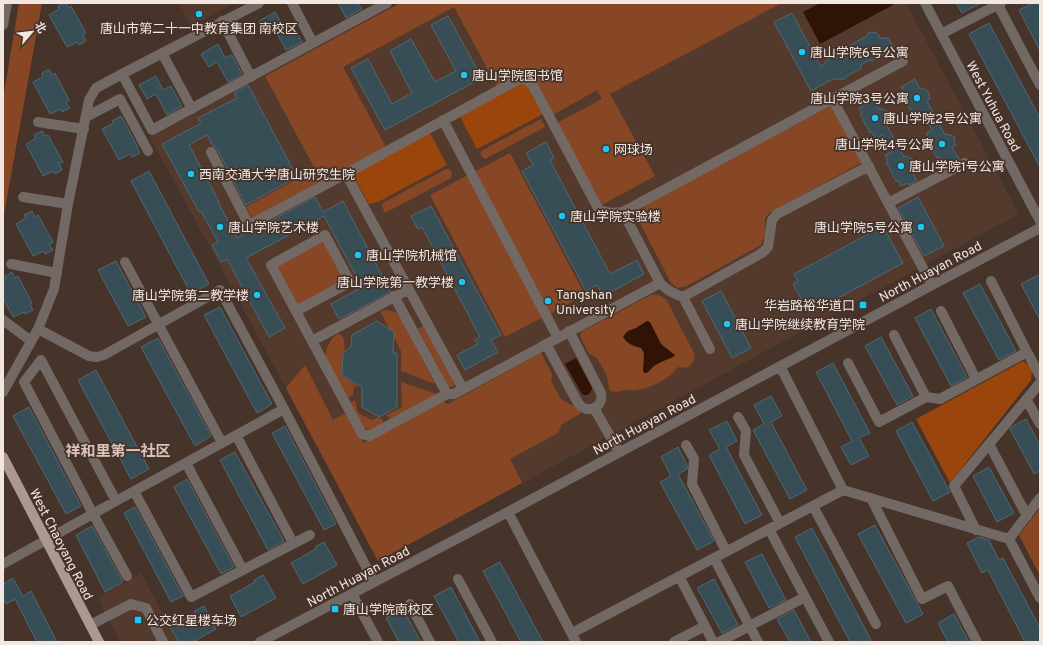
<svg xmlns="http://www.w3.org/2000/svg" width="1043" height="645" viewBox="0 0 1043 645" font-family="Overpass,'Noto Sans SC',sans-serif">
<style>
.built{fill:#543a2d}
.green{fill:#874725}
.forest{fill:#9a450c}
.water{fill:#2f1305}
.building{fill:#374e57;stroke:#506872}
.lines{fill:none;stroke-linecap:round;stroke-linejoin:round}
.minor{stroke:#736964;stroke-width:10}
.major{stroke:#ac988f;stroke-width:10}
.poi-dot{fill:#15cafb;stroke:#46332a;stroke-width:1.5}
.labels{text-anchor:middle;stroke-width:3.5;stroke-linejoin:round;paint-order:stroke}
.poi-label{font-size:13px;fill:#f2e6e0;stroke:#46332a;text-anchor:start}
.street-label{font-size:13px;fill:#f2e6e0;stroke:#46332a}
.quarter-label{font-size:15px;font-weight:bold;fill:#dbc3b7;stroke:#46332a}
</style>
<rect width="100%" height="100%" fill="#46332a"/>
<path class="built" d="M179,3H235L191,26Z
M400,3H906L1019,214L378,561L286,388L150,137Z
M141,573L178,642H120L98,598Z"/>
<path class="green" d="M19,3H42L3,220V99Z
M400,3H782L610,94L655,176L602,205L557,123L602,99L597,90L549,117L499,90L454,7L343,67L388,151L254,222L246,207L315,169L265,76Z
M831,106L861,163L769,213L765,218V234L761,245L687,286L678,288L671,283L636,215L651,200Z
M541,119L545,127L485,159C482,158 480,155 481,151Z
M510,153L585,295L505,337L430,195Z
M446,169H450L452,174L451,178L385,213L381,204Z
M324,241L345,281L298,306L277,267Z
M651,295C658,295 662,295 667,301L694,353C696,359 692,366 686,368C683,368 680,366 677,368C675,369 675,371 673,373C666,380 648,389 637,390C633,391 629,390 625,390C620,391 615,393 610,391L606,374L601,365L596,357L589,354L580,336L581,332Z
M388,310L393,311L399,314L435,384L401,371V351L380,311Z
M423,326L454,383V386L451,387H449L418,329Z
M338,334C341,335 341,335 343,338C347,346 342,366 341,375L358,386L354,387L353,395L347,399L325,356C327,347 330,338 338,334Z
M541,353L552,374L551,381L561,399L578,409L580,412V414L562,424L558,433L510,459L522,483L378,561L286,388L305,365L333,420L344,414L348,415L364,443L441,401L448,404Z
M401,382L434,393L436,395L390,420L387,415L402,407Z
M355,400L358,413L372,420L379,417C382,419 384,421 383,425L372,431L364,428L351,404V402Z
M1040,508V576L1019,535Z"/>
<path class="forest" d="M526,80L547,112L477,149L458,113Z
M428,129L447,165L378,202L369,204L351,171Z
M1023,361L1032,368L1031,380L950,483L916,419Z"/>
<path class="water" d="M820,3H892L893,5L820,44L803,12Z
M647,321L650,322L661,344L675,355L673,357L661,362L654,366L647,373H644L643,371L644,353L641,348C634,346 626,344 623,336L628,331L636,328Z
M576,358L592,388C591,394 587,397 582,394L565,364Z"/>
<path class="building" d="M64,3H66L69,8L71,6L86,33L83,35L86,41L79,45L77,42L67,47L49,15L59,9L58,6Z
M338,3H358L362,9L346,18Z
M956,3H981L962,13Z
M1033,3H1040V51L1019,10Z
M275,12L283,26L291,22L302,42L286,50L275,30L266,35L259,21Z
M792,13L821,67L837,49H843L867,36L869,32L877,33L880,38H888L894,48L888,56H881L872,61L870,60L862,64L860,69L847,76L844,79H833L811,91L774,22Z
M448,16L482,78L385,130L351,68L368,59L392,104L412,93L390,51L411,39L435,82L456,71L431,25Z
M989,23L1040,118V167L969,34Z
M218,44L225,58L232,55L242,74L228,82L217,62L209,67L201,54Z
M49,69L52,75L55,73L69,100L66,102L70,108L62,112L61,109L50,114L33,82L43,77L42,73Z
M156,76L163,90L171,86L182,106L167,115L156,94L147,99L139,85Z
M915,79L920,89L922,88L929,92V96L930,99L927,101L945,135L947,134L955,137L954,142L956,145L952,147L959,159L951,163L949,160L943,164L939,157L937,158L927,139L929,138L926,133L932,130L924,115L917,118L914,111L912,112L901,94L904,92L901,87Z
M248,85L297,177L246,205L217,149L213,146L207,135L189,145L219,202H218L237,238L248,231H252L315,197L323,212L343,201L390,291L389,293L339,319L331,304L362,287L324,216L246,258L285,328L269,337L227,259L221,262L212,245L218,242L201,211L199,212L162,144L201,123L198,118L237,98L234,93Z
M873,100L878,109L880,108L888,112L887,117L889,120L885,122L904,157L906,156L913,160V165L915,167L911,170L917,181L909,185L908,183L901,186L898,180L896,181L886,162L888,161L885,155L892,152L882,135L876,139L872,132L870,133L860,114L862,113L859,108Z
M121,116L138,147L137,148L140,153L132,157L130,154L119,160L102,129L114,123L112,121Z
M42,131L45,136L48,135L63,162L59,163L62,170L55,174L53,171L43,176L26,144L36,138L34,135Z
M546,142L554,158L550,160L610,274L637,260L644,274L603,296L597,285L586,291L522,171L533,165L526,153Z
M149,171L209,284L191,294L131,181Z
M918,197L944,246L924,256L898,208Z
M431,206L501,335L491,340L498,352L465,370L457,355L478,344L475,340L480,337L422,227L418,229L411,216Z
M32,211L35,217L38,215L53,242L49,244L53,250L45,254L44,251L33,256L16,224L26,218L24,215Z
M883,226L903,263L814,311L810,304L805,306L793,284L798,281L794,274Z
M116,261L146,317L128,326L98,270Z
M12,272L15,278L18,276L32,303L30,304L33,310L25,314L24,312L13,317L3,298V281L6,279L5,276Z
M1040,274V320L1021,284Z
M980,284L1016,351L999,360L963,293Z
M721,291L751,348L732,358L702,301Z
M220,307L272,404L257,413L204,315Z
M931,309L967,377L951,386L915,318Z
M377,321L394,332L393,353H397V407L379,417L362,407V387L342,375L343,353L351,347L352,335Z
M881,337L913,396L897,405L865,346Z
M158,338L211,436L195,446L141,347Z
M833,363L870,433L859,438L869,456L851,465L841,447L852,441L816,372Z
M96,370L149,469L131,479L78,380Z
M771,396L782,416L771,422L807,490L790,499L753,430L764,424L754,405Z
M29,407L81,506L66,514L13,416Z
M1026,419L1040,445V471L1034,474L1010,429L1013,426Z
M727,421L737,441L726,447L762,515L745,524L709,455L720,449L709,430Z
M912,422L950,492L933,501L896,431Z
M285,426L336,524L324,530L272,433Z
M678,447L687,465V469L678,474L714,541L697,550L660,482L671,476L661,457Z
M235,452L284,541L268,550L220,460Z
M989,467L1014,513L997,522L973,476Z
M187,479L234,567L221,574L174,487Z
M135,507L183,596L171,602L124,513Z
M875,525L923,614L906,623L858,534Z
M92,526L123,582L105,592L76,535Z
M812,528L872,642H850L795,537Z
M979,537L989,540L999,560L1003,558L1040,628V642H1025L988,570L982,573L967,543Z
M324,542L337,565L303,584L291,563L316,549L315,547Z
M762,554L786,600L769,608L745,562Z
M500,562L543,642H521L483,571Z
M263,575L276,598L241,617L230,596L255,582L254,580Z
M13,578L23,596L31,591L57,642H37L15,599L6,604L3,597V584Z
M714,579L738,625L722,633L697,588Z
M451,587L480,642H459L434,596Z
M204,606L216,629L193,642H179L170,627L195,613L194,611Z
M403,609L421,642H399L386,618Z
M794,610L811,642H790L777,619Z
M954,614L969,642H948L938,623Z"/>
<g class="lines">
<path class="minor" d="M292,3L313,43
M925,3L1040,221
M997,3L1040,85
M222,21L251,77
M3,25L7,3
M941,34L1001,3
M162,53L192,109
M122,74L152,130L387,3
M832,98L932,285
M86,117L120,99L148,151
M443,120L558,338
M38,122L84,129
M211,152L249,225L351,171L519,79L526,80L532,84L599,210L612,213L623,212L903,61
M346,174L463,389
M23,197L68,204
M888,203L965,163
M623,212L660,283
M125,262L222,443
M11,264L57,273
M394,296L447,394
M683,297L762,253L768,247L772,220L777,214L869,166
M296,311L350,282L325,235L271,265L362,434L369,436L447,394H454L660,283C667,290 673,294 683,297L710,349
M941,311L976,379
M3,320L31,341
M38,329L89,356L97,357L104,355L220,290L284,409L374,582
M894,335L926,397
M312,341L409,289
M546,344L578,403C587,415 604,408 601,393L569,331
M1027,352L1040,376
M848,363L879,422L926,397L940,399L1027,352L991,281
M780,366L843,490
M3,392L38,329L54,289L68,204L89,100L96,88L122,74L259,3
M1026,399L1040,424
M594,408L619,452
M738,417L746,431L744,455L780,523
M236,435L293,543
M989,444L1027,516
M686,445L694,459L692,484L726,551
M186,463L243,570
M134,491L191,597L310,535
M871,498L922,599L948,586L977,642
M1040,498L1009,539L1040,598
M116,501L41,360L24,382L93,514L127,576
M813,506L876,624
M508,512L576,642
M769,529L829,642
M976,530L954,486L1040,383
M714,558L758,642
M3,564L116,501L284,409
M679,576L705,626
M458,579L492,642
M352,594L378,642
M410,604L430,642
M90,625L131,604L146,608L163,642
M572,633L843,490L1009,539
M260,642L508,512L932,285L1040,228
M674,642L705,626L713,642
M719,642L805,597"/>
<path class="major" d="M3,457L99,642"/>
</g>
<g class="poi-dot">
<circle cx="199" cy="14" r="4"/>
<circle cx="802" cy="52" r="4"/>
<circle cx="464" cy="75" r="4"/>
<circle cx="917" cy="98" r="4"/>
<circle cx="875" cy="118" r="4"/>
<circle cx="942" cy="144" r="4"/>
<circle cx="606" cy="149" r="4"/>
<circle cx="901" cy="166" r="4"/>
<circle cx="191" cy="174" r="4"/>
<circle cx="562" cy="216" r="4"/>
<circle cx="220" cy="227" r="4"/>
<circle cx="921" cy="227" r="4"/>
<circle cx="358" cy="255" r="4"/>
<circle cx="462" cy="282" r="4"/>
<circle cx="257" cy="295" r="4"/>
<circle cx="548" cy="301" r="4"/>
<rect x="859" y="301" width="8" height="8" rx="2"/>
<circle cx="727" cy="324" r="4"/>
<rect x="331" y="605" width="8" height="8" rx="2"/>
<rect x="134" y="616" width="8" height="8" rx="2"/>
</g>
<g class="labels">
<g class="poi-label">
<text x="199" y="33" text-anchor="middle">唐山市第二十一中教育集团 南校区</text>
<text x="810" y="57">唐山学院6号公寓</text>
<text x="472" y="80">唐山学院图书馆</text>
<text x="909" y="103" text-anchor="end">唐山学院3号公寓</text>
<text x="883" y="123">唐山学院2号公寓</text>
<text x="934" y="149" text-anchor="end">唐山学院4号公寓</text>
<text x="614" y="154">网球场</text>
<text x="909" y="171">唐山学院1号公寓</text>
<text x="199" y="179">西南交通大学唐山研究生院</text>
<text x="570" y="221">唐山学院实验楼</text>
<text x="228" y="232">唐山学院艺术楼</text>
<text x="913" y="232" text-anchor="end">唐山学院5号公寓</text>
<text x="366" y="260">唐山学院机械馆</text>
<text x="454" y="287" text-anchor="end">唐山学院第一教学楼</text>
<text x="556" y="299">Tangshan<tspan x="556" dy="15">University</tspan></text>
<text x="249" y="300" text-anchor="end">唐山学院第二教学楼</text>
<text x="855" y="310" text-anchor="end">华岩路裕华道口</text>
<text x="735" y="329">唐山学院继续教育学院</text>
<text x="343" y="614">唐山学院南校区</text>
<text x="146" y="625">公交红星楼车场</text>
</g>
<g class="street-label">
<text transform="translate(994 106) rotate(62)" y="5">West Yuhua Road</text>
<text transform="translate(930 271) rotate(-28)" y="5">North Huayan Road</text>
<text transform="translate(644 424) rotate(-28)" y="5">North Huayan Road</text>
<text transform="translate(62 544) rotate(63)" y="5">West Chaoyang Road</text>
<text transform="translate(358 576) rotate(-28)" y="5">North Huayan Road</text>
</g>
<g class="quarter-label">
<text x="118" y="456">祥和里第一社区</text>
</g>
</g>
<rect width="1043" height="645" fill="none" stroke="#f2e6e0" stroke-width="8"/>
<g transform="translate(32 32) rotate(62)" stroke="#46332a" stroke-width="3" paint-order="stroke">
<path d="M0-3L7 15L0 10L-7 15Z" fill="#f2e6e0"/>
<text y="-6" font-size="11" font-weight="bold" text-anchor="middle" fill="#f2e6e0">北</text>
</g>
</svg>
